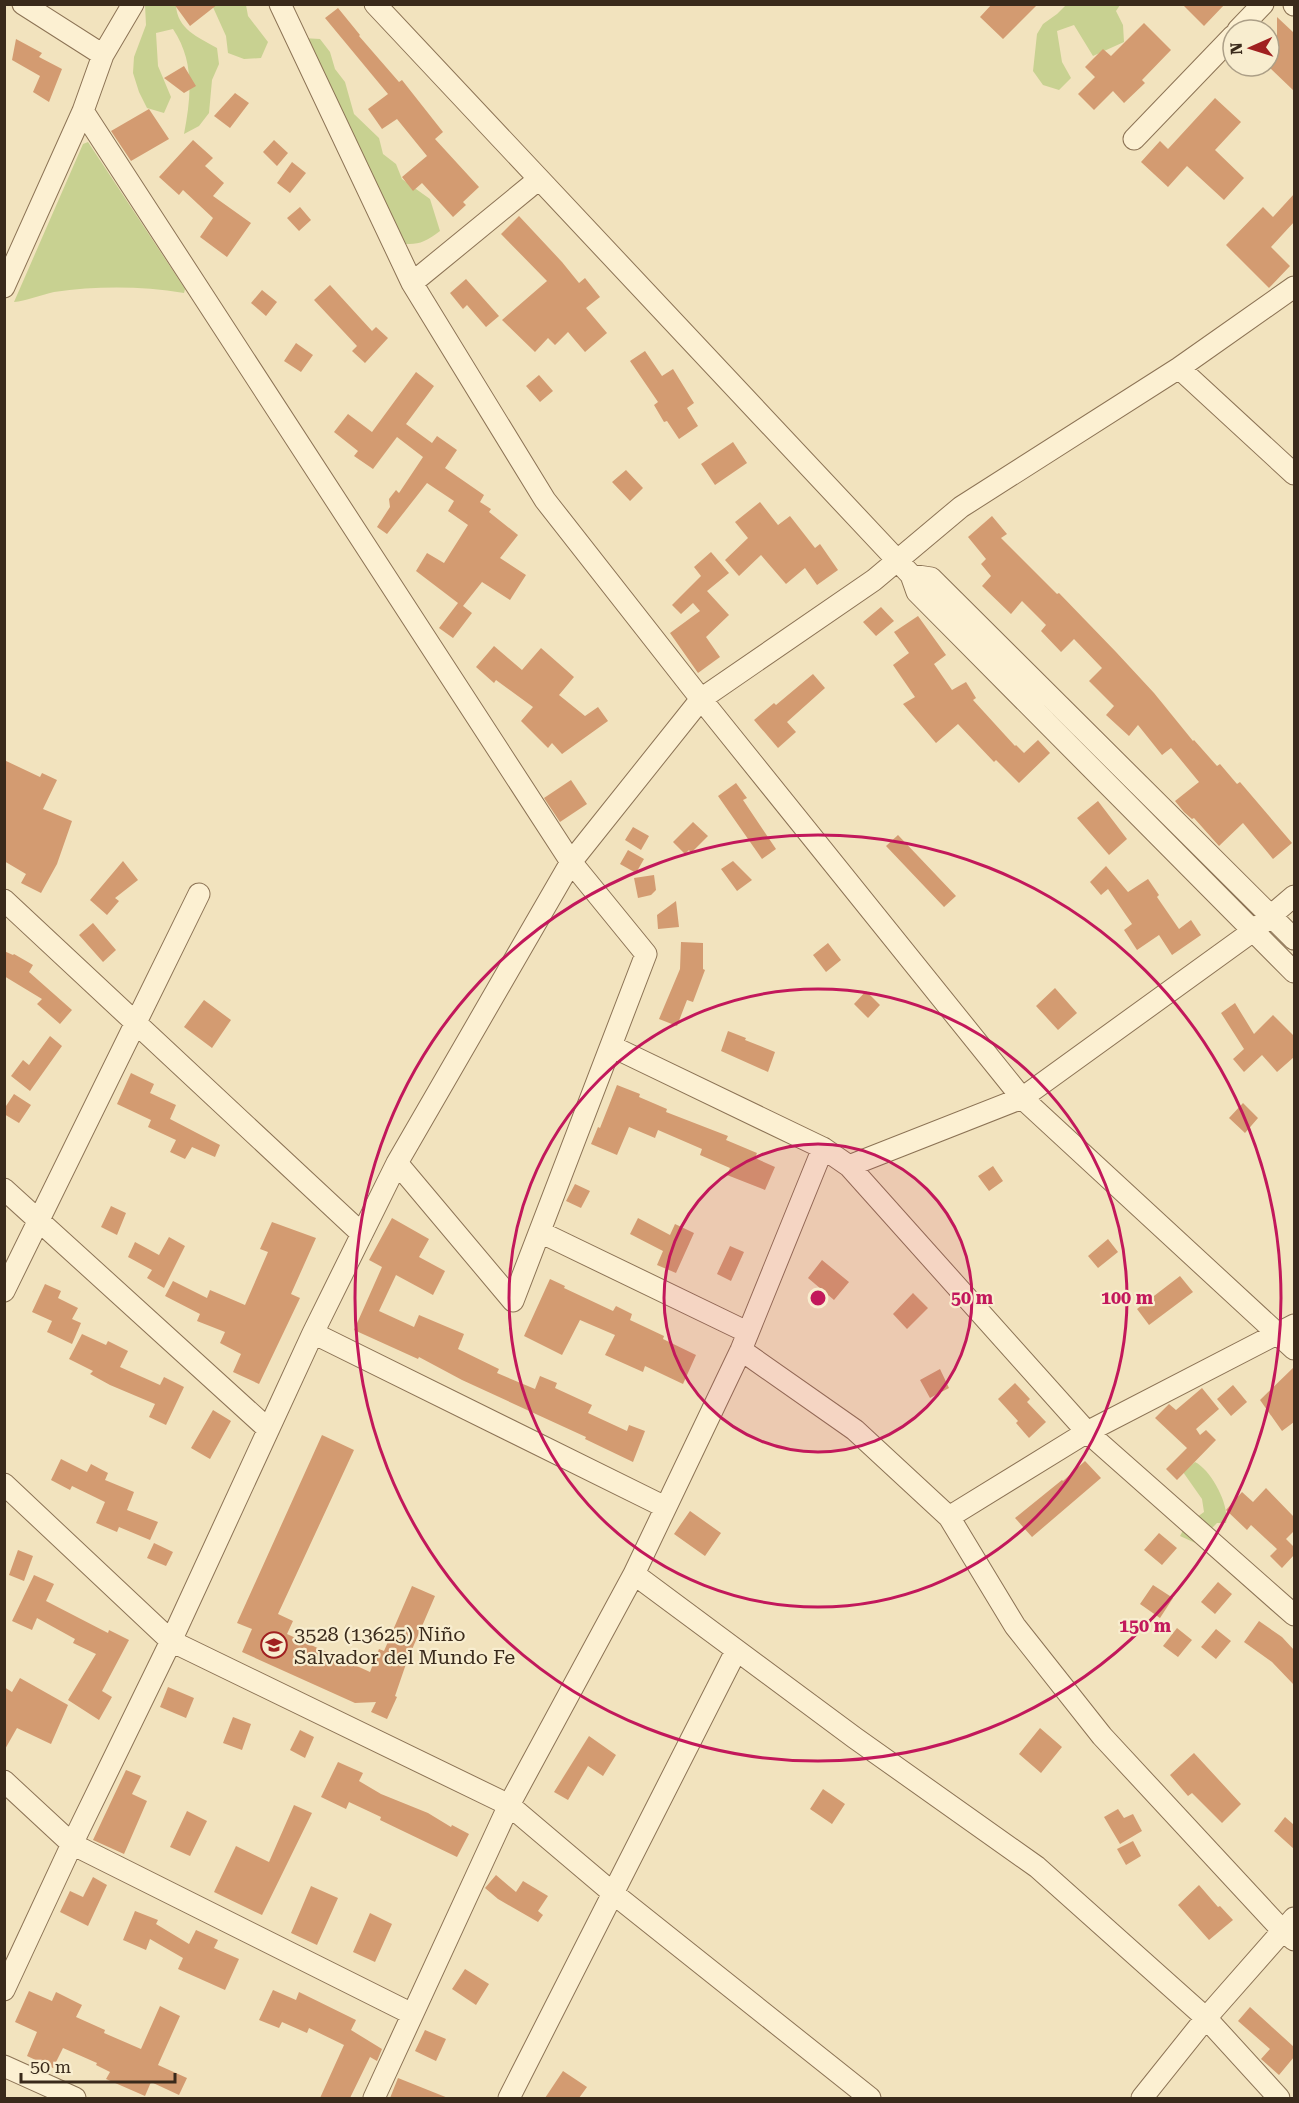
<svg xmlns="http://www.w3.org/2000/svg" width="1299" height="2103" viewBox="0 0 1299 2103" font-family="'Roboto Serif',serif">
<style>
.green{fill:#c8d191}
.building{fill:#d39b71}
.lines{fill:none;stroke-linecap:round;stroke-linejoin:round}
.minor-casing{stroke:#8c7355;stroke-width:23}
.minor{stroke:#fcf0d2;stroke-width:21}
.ring{fill:none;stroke:#c2185b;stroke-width:3}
.labels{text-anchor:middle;stroke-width:4.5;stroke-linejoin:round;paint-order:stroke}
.poi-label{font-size:20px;fill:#3a2a1b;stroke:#f8edcf;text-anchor:start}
.centre{fill:#c2185b;stroke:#f8edcf;stroke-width:3}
.ring-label{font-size:18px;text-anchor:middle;font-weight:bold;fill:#c2185b;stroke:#f8edcf;stroke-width:4.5;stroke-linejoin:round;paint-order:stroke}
</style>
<rect width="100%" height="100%" fill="#f2e3be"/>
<path class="green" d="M145,5H176C177,29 198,37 217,48L219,64L212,80L209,113L199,126L184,134C191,97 195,62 173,29L156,33L158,66L171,97L164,113L147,108L139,92L133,73L134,57L146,25Z
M212,5H246L248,16L268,42L261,58L244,59L228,53L226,36Z
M1066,5H1120L1116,11L1123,25L1124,42L1093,56L1074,25L1057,31L1062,62L1071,78L1059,90L1043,85L1033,71L1037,34L1043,24L1057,14Z
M303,38L320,39L330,52L335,69L345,82L354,114L379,138L383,154L396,164L402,179L430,199L440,231C422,245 414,246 392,242Z
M88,142L185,289L184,293C141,286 97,286 54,292C41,295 25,301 14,302L83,144Z
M1195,1462C1211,1470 1230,1505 1226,1523H1217L1211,1529L1213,1551L1180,1536L1186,1525L1204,1512L1202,1499L1183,1472Z"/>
<path class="building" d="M174,4H218L190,26Z
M992,4H1038L1003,39L980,17Z
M1182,4H1225L1204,26Z
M338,8L360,35L359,36L399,82L402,80L443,132L435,139L479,187L463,202L466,205L453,217L422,183L413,191L402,177L427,156L397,119L382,129L368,109L388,94L325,18Z
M1277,17L1294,33V91L1269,67V31L1277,38Z
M1144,23L1171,50L1142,80L1145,83L1124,103L1113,91L1094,110L1078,94L1095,77L1085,67L1103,49L1111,56Z
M16,39L42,53L39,57L62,69L49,102L33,92L40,76L12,60Z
M184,66L196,86L184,93L164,78Z
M235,93L249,103L230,128L214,116Z
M1215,98L1241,122L1215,150L1244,178L1224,200L1187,166L1168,187L1141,162L1160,141L1168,149Z
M149,109L169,139L131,161L111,131Z
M193,140L213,158L205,166L224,183L213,196L251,223L227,257L200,237L213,218L183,190L179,195L159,177Z
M274,140L288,153L277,166L263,152Z
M292,162L306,173L290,193L277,183Z
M1294,194V222L1271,247L1290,266L1269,288L1226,245L1263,207L1273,217Z
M300,207L311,220L299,231L287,218Z
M519,216L562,262L579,283L585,278L600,297L586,308L607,333L585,352L568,332L555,345L548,338L535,352L502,320L547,281L501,234Z
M466,279L499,316L486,327L467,305L463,309L450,293Z
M330,285L372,331L376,327L388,338L365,363L352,351L357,346L314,300Z
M262,290L277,302L266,316L251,303Z
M296,343L313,355L301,372L284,361Z
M645,351L662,376L673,369L694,403L687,408L698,426L679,439L667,421L664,422L654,405L658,402L630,361Z
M416,372L434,386L406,424L432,443L437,436L457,450L445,468L484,495L480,502L491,509L489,512L518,535L500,558L526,575L510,600L482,582L463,606L472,613L453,638L439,628L458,603L416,571L427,553L444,563L468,525L448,511L454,501L427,483L387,534L377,527L390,507L389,499L396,490L399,493L423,457L397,437L373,469L354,456L358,451L334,432L348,414L372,432Z
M539,375L553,391L540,402L526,386Z
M733,442L747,463L715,485L701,464Z
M626,470L643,488L630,501L612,482Z
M760,502L778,525L790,516L815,548L820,544L838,570L817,585L805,568L786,584L761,555L739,576L725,560L748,538L735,522Z
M992,516L1007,534L1001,538L1057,594L1059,593L1116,652L1154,693L1193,741L1194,740L1217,766L1220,764L1237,784L1240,782L1292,843L1273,859L1243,823L1219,846L1194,818L1192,819L1184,812L1175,801L1199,782L1171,748L1162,755L1138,725L1129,736L1106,715L1114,706L1089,681L1102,668L1074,639L1061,652L1041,631L1046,625L1022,601L1011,614L982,586L991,576L981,564L986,559L968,537Z
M711,552L729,573L707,591L729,615L706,637L720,657L698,673L670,633L700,611L693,603L681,614L672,605L701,576L694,567Z
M881,607L894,621L876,636L863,622Z
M918,616L946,655L934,664L952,690L966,682L976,698L973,700L1015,746L1016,745L1024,753L1038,740L1050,753L1019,783L996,760L994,762L958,724L936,743L903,704L915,697L893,665L909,653L894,632Z
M494,646L522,670L541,648L574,677L559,695L585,716L598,707L608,721L562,754L552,743L548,748L521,721L533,707L496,680L494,683L476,667Z
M813,674L825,688L787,722L796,732L778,748L754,720L774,703L776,705Z
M4,760L40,777L42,773L57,780L43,809L72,821L57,864L41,893L21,883L26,874L4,861Z
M571,780L587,804L560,822L544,798Z
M736,783L747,798L743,800L776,849L762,859L718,796Z
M1098,801L1127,839L1109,855L1077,818Z
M693,822L708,836L691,853L689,850L685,854L673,842Z
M633,827L649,836L641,850L625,840Z
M898,835L956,896L944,907L886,846Z
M628,850L644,859L636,873L620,864Z
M123,861L138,880L115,898L119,901L107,915L90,900Z
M733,861L752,880L737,891L721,869Z
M1106,866L1128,892L1148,879L1159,895L1157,897L1179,929L1191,920L1201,935L1172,955L1159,935L1137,950L1124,930L1132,924L1108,889L1101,895L1090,882Z
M654,875L656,890L651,895L638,898L634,878Z
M676,901L679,927L658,929L657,915Z
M93,923L116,950L103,962L79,935Z
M681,942L703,943V969L705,970L693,1002L687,1000L677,1026L659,1019L680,969Z
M828,943L841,960L826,972L813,955Z
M4,951L13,955L14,954L33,965L29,972L72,1010L60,1024L37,1004L42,999L4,976Z
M1055,988L1077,1013L1058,1030L1036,1006Z
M866,991L880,1005L868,1018L854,1004Z
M204,1000L231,1020L212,1048L184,1027Z
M1235,1003L1254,1034L1273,1015L1294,1036V1057L1277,1072L1262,1055L1244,1072L1233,1059L1244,1049L1221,1013Z
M728,1031L746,1038L745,1040L775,1052L768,1072L721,1051Z
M50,1036L62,1046L30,1091L11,1076L23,1060L29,1065Z
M131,1073L154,1084L150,1093L176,1105L170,1119L220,1145L215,1157L192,1147L185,1159L170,1152L176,1140L148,1127L151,1120L117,1104Z
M617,1085L640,1094L639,1097L667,1109L666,1112L728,1136L726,1140L757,1153L755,1158L775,1167L765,1190L727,1175L730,1168L700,1155L702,1149L658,1130L655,1138L629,1127L617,1155L591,1144L598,1127L600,1128Z
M14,1094L31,1105L19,1123L4,1114V1109Z
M1243,1103L1258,1118L1245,1133L1229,1118Z
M993,1166L1003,1181L989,1191L978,1176Z
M575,1184L590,1191L581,1208L566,1201Z
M111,1206L126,1213L117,1235L101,1227Z
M392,1218L429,1239L419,1257L445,1271L433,1295L396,1275L379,1311L414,1327L419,1315L464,1334L458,1349L499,1369L497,1373L535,1389L540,1376L557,1383L555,1388L592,1405L588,1413L627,1431L629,1425L645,1431L633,1462L585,1439L586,1437L462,1380L419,1357L418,1359L354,1330L382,1267L369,1260Z
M638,1218L670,1235L675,1224L694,1233L676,1273L657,1265L663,1251L630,1234Z
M272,1222L316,1238L291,1294L300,1298L259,1384L233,1372L241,1354L220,1343L225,1332L197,1321L200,1314L165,1296L173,1281L207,1298L210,1290L245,1305L268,1252L260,1249Z
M169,1237L185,1246L164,1288L147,1278L152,1270L128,1257L135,1242L159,1255Z
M1108,1239L1118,1252L1098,1268L1088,1256Z
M730,1246L744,1252L731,1281L717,1274Z
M822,1260L849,1282L834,1300L808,1278Z
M1180,1276L1193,1292L1149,1325L1137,1309Z
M550,1279L565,1286L564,1288L613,1311L616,1306L632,1314L630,1320L664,1336L663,1339L696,1355L683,1384L645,1366L643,1372L605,1355L615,1335L580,1320L562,1355L524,1336Z
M45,1284L61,1291L58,1298L78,1308L72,1319L81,1323L72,1344L47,1332L52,1321L32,1312Z
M913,1293L928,1308L907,1329L893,1314Z
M82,1334L106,1345L108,1341L128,1351L120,1367L160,1385L164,1377L184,1387L166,1425L149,1417L155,1404L110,1385L90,1374L93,1371L69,1359Z
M1294,1367V1422L1282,1431L1260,1400Z
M940,1369L949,1388L930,1398L920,1380Z
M1015,1383L1030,1399L1027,1402L1046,1422L1029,1438L1016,1423L1018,1421L998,1399Z
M1233,1385L1247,1402L1231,1416L1217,1399Z
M1202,1388L1219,1409L1196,1429L1200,1435L1206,1430L1216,1440L1177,1480L1166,1469L1187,1448L1155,1418L1169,1404L1176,1410Z
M213,1410L231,1421L210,1459L191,1448Z
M322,1435L354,1450L278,1614L293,1621L287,1634L370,1672L379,1649L384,1651L412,1586L435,1596L407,1661L395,1696L397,1697L387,1719L371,1712L376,1702L355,1703L242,1652L252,1629L237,1623Z
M61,1459L87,1472L91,1464L108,1473L105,1480L134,1492L127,1510L158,1522L150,1540L119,1527L117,1532L96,1523L105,1502L72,1486L70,1490L51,1480Z
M1085,1461L1101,1478L1032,1537L1015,1518L1062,1480L1063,1481Z
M1266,1488L1294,1517V1531L1286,1539L1294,1547V1555L1282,1568L1270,1556L1277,1549L1251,1525L1247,1530L1226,1510L1242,1492L1253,1502Z
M690,1511L721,1533L705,1556L674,1534Z
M1159,1533L1177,1548L1162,1565L1144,1550Z
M154,1543L173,1552L166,1566L147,1558Z
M18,1550L33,1556L24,1581L9,1575Z
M34,1575L54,1584L46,1601L108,1633L109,1630L129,1640L102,1691L112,1697L99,1720L68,1700L96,1654L73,1643L75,1639L37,1618L32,1630L12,1621Z
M1218,1582L1232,1594L1215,1614L1201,1602Z
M1153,1585L1173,1598L1160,1618L1140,1604Z
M1259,1621L1282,1637L1294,1650V1685L1272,1662L1244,1642Z
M1177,1628L1192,1640L1178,1657L1163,1646Z
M1216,1629L1231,1641L1216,1659L1201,1647Z
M20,1678L68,1705L51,1744L17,1728L4,1751V1687L12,1692Z
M168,1687L194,1698L186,1718L160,1707Z
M233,1717L251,1724L242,1750L223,1743Z
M1040,1728L1062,1747L1041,1773L1019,1754Z
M300,1730L314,1737L305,1758L290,1750Z
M589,1736L616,1755L603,1776L588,1766L568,1800L554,1792Z
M1194,1753L1241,1804L1222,1823L1192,1793L1188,1796L1170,1775Z
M338,1762L363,1773L359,1781L381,1794L428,1813L451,1827L452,1825L469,1834L457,1857L380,1820L381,1817L349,1802L346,1809L321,1797Z
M126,1770L141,1776L132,1794L147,1801L124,1854L93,1840Z
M823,1789L845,1804L832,1824L810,1809Z
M294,1805L312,1813L262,1915L214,1892L236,1846L269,1862Z
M1118,1809L1124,1818L1133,1814L1142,1831L1120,1844L1104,1817Z
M187,1811L207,1821L190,1856L170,1847Z
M1285,1817L1294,1825V1849L1274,1831Z
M1133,1841L1141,1856L1126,1865L1117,1849Z
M496,1875L516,1892L523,1881L548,1896L538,1911L543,1915L538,1922L498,1899L485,1888Z
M93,1877L107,1885L88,1926L60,1912L70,1891L83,1897Z
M1199,1885L1218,1907L1220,1906L1233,1920L1209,1940L1178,1905Z
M311,1886L338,1898L317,1945L291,1933Z
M135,1911L158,1920L156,1924L189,1944L196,1930L218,1940L214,1948L239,1959L225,1990L178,1969L183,1958L150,1939L146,1950L123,1940Z
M370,1913L392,1924L375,1962L353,1952Z
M465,1969L489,1984L476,2005L452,1989Z
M273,1990L296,2000L299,1992L356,2020L351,2030L382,2049L377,2061L370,2057L350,2098H320L344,2045L309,2028L307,2033L282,2022L279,2028L259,2020Z
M29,1991L52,2001L56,1992L82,2005L76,2017L105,2030L104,2033L141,2049L160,2006L180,2016L158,2065L187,2078L179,2095L151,2082L145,2096L106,2079L110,2072L96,2065L97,2063L63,2048L53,2068L27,2056L37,2032L15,2022Z
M1250,2007L1294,2047V2057L1279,2075L1261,2059L1270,2049L1238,2021Z
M425,2030L446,2039L436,2061L415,2051Z
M563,2071L587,2087L579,2098H545Z
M398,2078L448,2098H390Z"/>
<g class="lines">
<g class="minor-casing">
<path id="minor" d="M23,4L103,55
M280,4L412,283L545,500L701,699L1022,1098L1294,1349
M375,4L911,575L917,592L1294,972
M1294,4V5
M1238,30L1263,4
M83,111L571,862L646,954L513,1301L397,1163
M1134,139L1233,36
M412,283L539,179
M4,287L83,111L103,55L133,4
M1179,368L1294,474
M911,575L931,578L1294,939
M4,900L362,1234
M611,1046L823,1148L849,1166L1087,1432L1294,1615
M849,1166L1022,1098L1253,931L1294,896
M4,1189L268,1429
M540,1232L747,1332
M4,1291L199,894
M313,1333L665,1507
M741,1350L855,1430L949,1517L1015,1626L1102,1736L1282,1930L1294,1940
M4,1484L171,1641L509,1805L614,1894L870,2098
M949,1517L1087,1432L1294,1325
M634,1574L855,1738L1037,1867L1206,2018L1279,2098
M4,1781L72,1844L412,2014
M4,1990L72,1844L171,1641L313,1333L397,1163L571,862L701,699L874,580L961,507L1179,368L1294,287
M4,2066L75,2098
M374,2098L509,1805L634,1574L741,1350L823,1148
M509,2098L736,1651
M1142,2098L1206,2018L1294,1918"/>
</g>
<use href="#minor" class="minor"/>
</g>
<circle cx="818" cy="1298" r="154" fill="#c2185b" fill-opacity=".12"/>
<g class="ring">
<circle cx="818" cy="1298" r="154"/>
<circle cx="818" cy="1298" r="309"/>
<circle cx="818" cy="1298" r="463"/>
</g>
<defs>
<g id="school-ring" transform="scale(1.35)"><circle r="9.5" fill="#f8edcf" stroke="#a02020" stroke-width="1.5"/><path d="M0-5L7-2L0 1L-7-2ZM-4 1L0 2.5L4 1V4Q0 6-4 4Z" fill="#a02020"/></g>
</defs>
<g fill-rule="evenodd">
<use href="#school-ring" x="274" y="1645"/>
</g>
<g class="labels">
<g class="poi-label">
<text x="294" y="1641">3528 (13625) Niño<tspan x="294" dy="23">Salvador del Mundo Fe</tspan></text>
</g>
</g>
<circle cx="818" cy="1298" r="9" class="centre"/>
<g class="ring-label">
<text x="972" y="1304">50 m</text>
<text x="1127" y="1304">100 m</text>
<text x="1145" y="1632">150 m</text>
</g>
<rect width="1299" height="2103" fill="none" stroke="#3a2a1b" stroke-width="12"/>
<g transform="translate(1251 48) rotate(267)"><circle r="28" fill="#f8edcf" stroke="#ac9f87" stroke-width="1.5"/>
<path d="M0-4.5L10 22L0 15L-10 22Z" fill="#a02020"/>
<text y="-9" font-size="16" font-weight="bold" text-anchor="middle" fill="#3a2a1b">N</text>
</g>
<path d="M21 2073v9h154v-9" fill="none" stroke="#3a2a1b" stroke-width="3"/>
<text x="30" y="2073" font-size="18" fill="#3a2a1b" stroke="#f8edcf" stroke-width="4.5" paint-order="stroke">50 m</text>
</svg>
